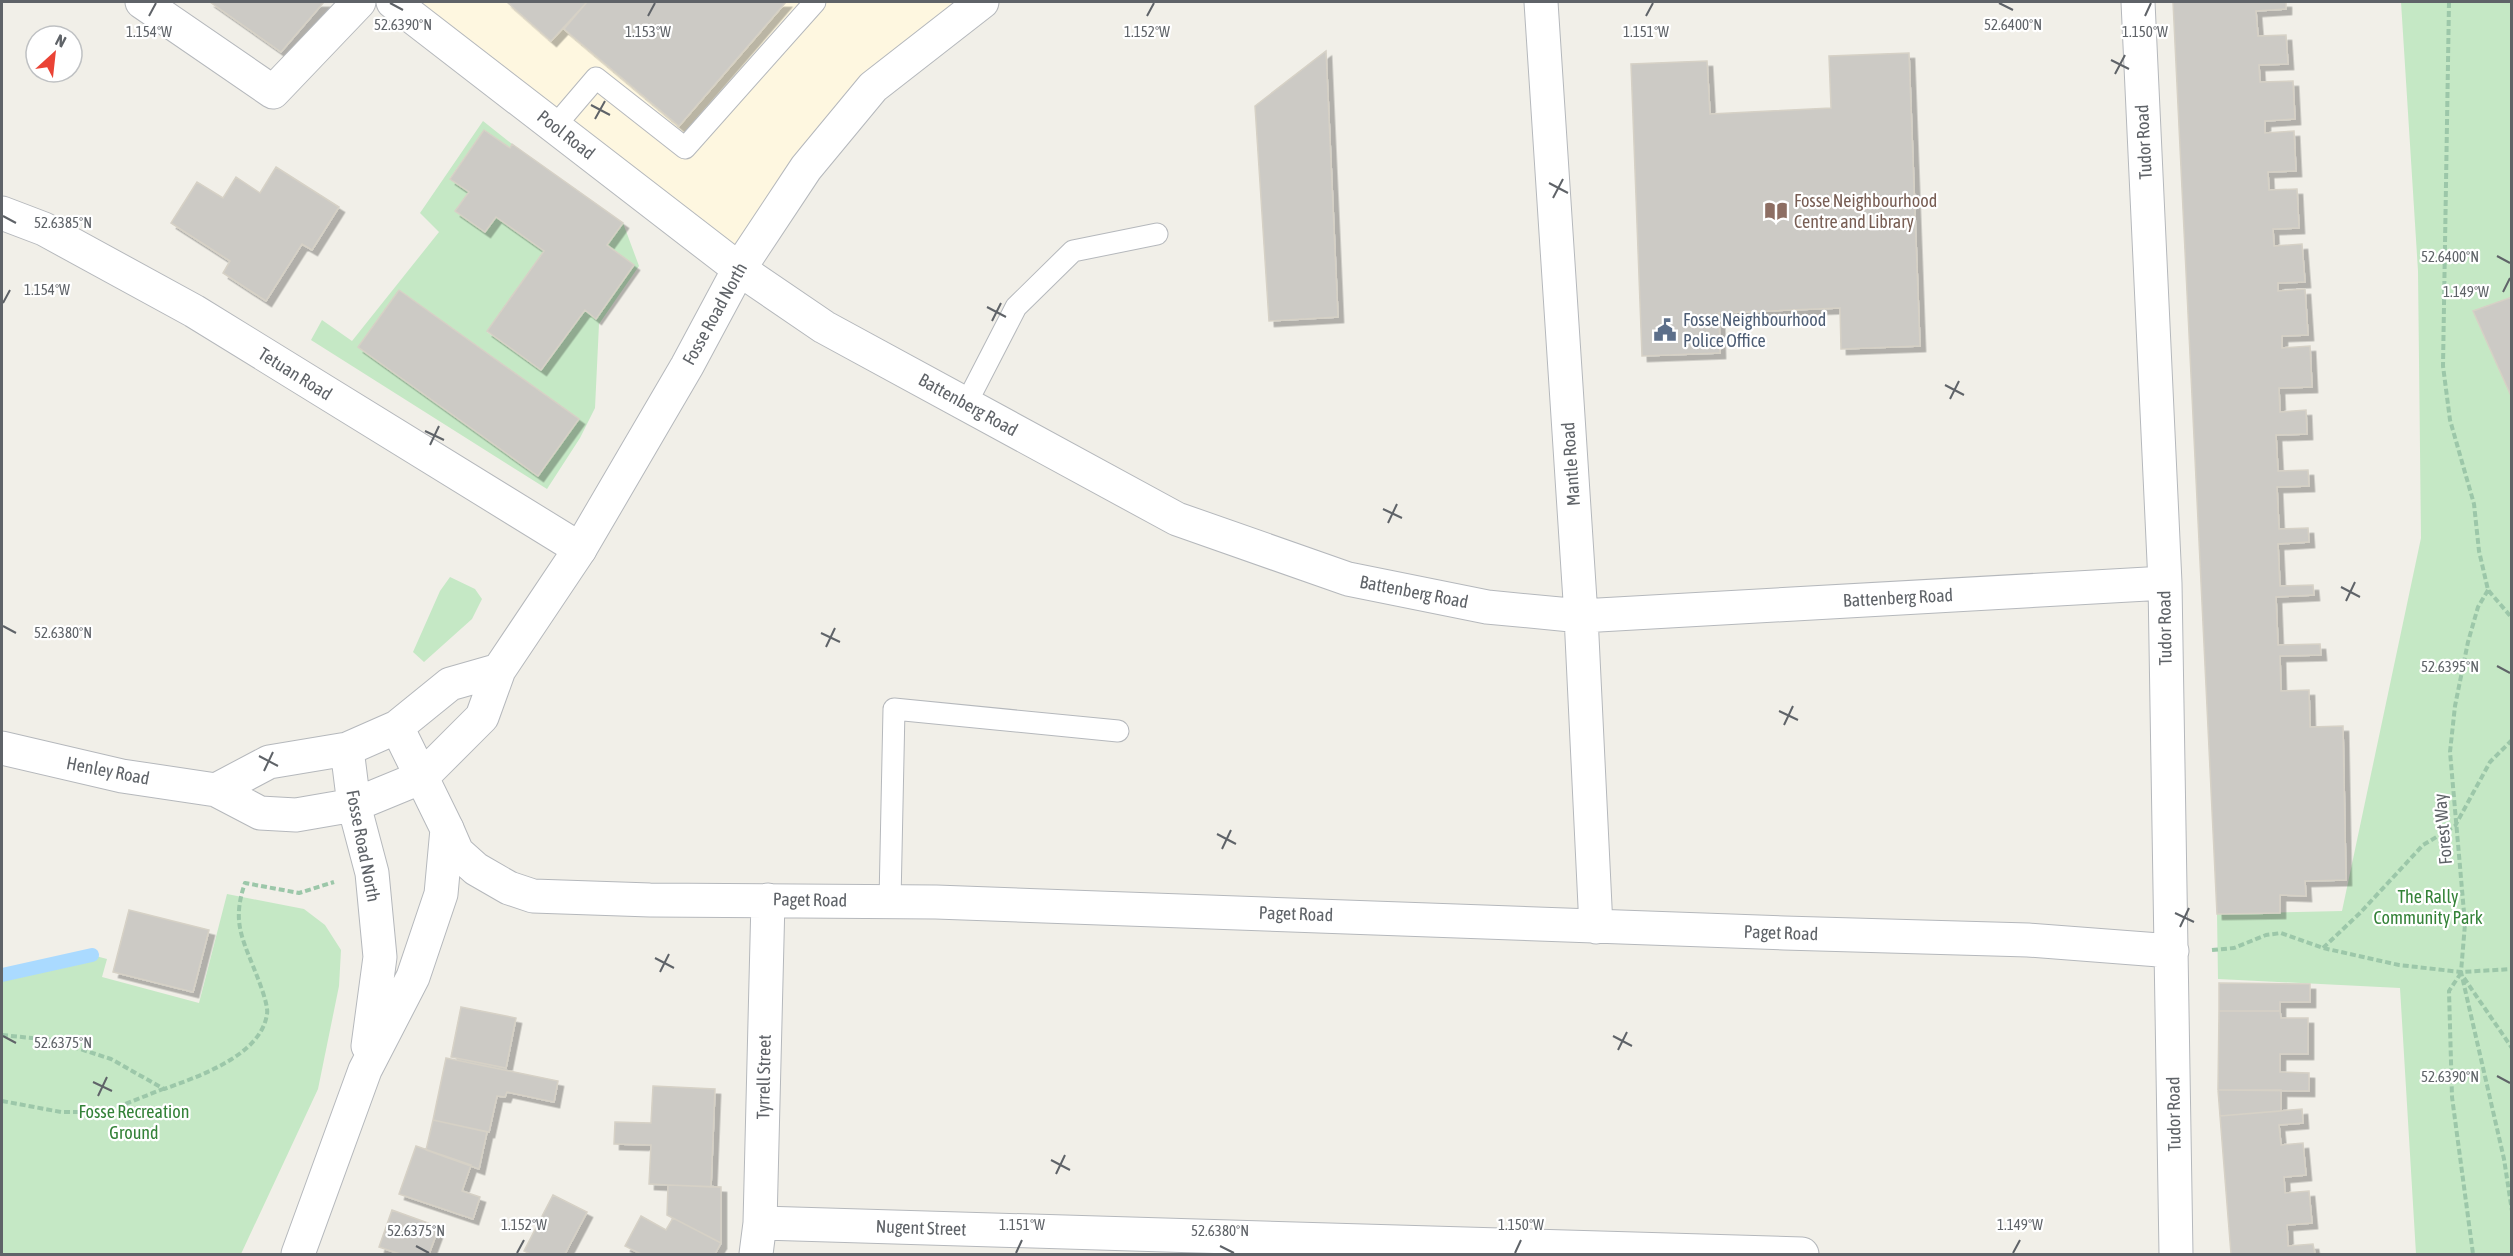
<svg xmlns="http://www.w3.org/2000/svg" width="2513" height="1256" viewBox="0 0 2513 1256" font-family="'Asap Condensed',sans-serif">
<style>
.commercial{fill:#fef7e0}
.green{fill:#c5e8c5}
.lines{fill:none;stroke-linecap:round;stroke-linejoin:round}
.stream{stroke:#aadaff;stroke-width:14}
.building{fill:#cccac5;stroke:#d6d1c6;stroke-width:1.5;filter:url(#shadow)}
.service-casing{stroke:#b5b8bc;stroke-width:23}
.minor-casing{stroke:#b5b8bc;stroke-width:35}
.tertiary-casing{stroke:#b5b8bc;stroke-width:35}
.path{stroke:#9cc7a9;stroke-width:4;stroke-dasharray:6 3;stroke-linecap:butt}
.service{stroke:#fff;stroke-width:21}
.minor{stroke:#fff;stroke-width:33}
.tertiary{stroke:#fff;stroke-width:33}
.ticks{fill:none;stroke:#5f6368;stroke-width:2}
.labels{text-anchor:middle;stroke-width:4.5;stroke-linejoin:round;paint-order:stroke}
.street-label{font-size:18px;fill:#5f6368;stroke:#fff}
.education-label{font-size:18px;fill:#785e54;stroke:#fff;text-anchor:start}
.service-label{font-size:18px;fill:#4e5e75;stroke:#fff;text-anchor:start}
.park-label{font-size:18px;fill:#348238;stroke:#fff}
.ticks-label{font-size:15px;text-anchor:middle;fill:#5f6368;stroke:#fff;stroke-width:4.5;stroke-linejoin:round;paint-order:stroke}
</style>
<defs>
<filter id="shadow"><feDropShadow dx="5.5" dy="5.5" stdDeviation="0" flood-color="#0004"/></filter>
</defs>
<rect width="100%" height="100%" fill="#f1efe8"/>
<path class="commercial" d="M393,2H982L873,87L739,269Z"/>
<path class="green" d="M2401,2H2511V1254H2416L2400,988L2218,979L2217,914L2342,911L2421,538L2418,271Z
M483,121L512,144L510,148L484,130L450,178L469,192L455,211L496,217L544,251L487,332L542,370L585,310L596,319L634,266L607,245L623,223L639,266L599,324L595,408L580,438L547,489L311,340L322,320L352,341L439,232L420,213Z
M450,577L475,589L482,599L472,619L424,662L413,652L440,591Z
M227,894L304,909L325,925L341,950L339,986L318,1089L241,1254H2V975L92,955L107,959L102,977L199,1003Z"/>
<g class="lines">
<path class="stream" d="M2,975L92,955"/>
</g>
<path class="building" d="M210,2H324L281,52Z
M507,2H587L551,41Z
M587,2H786L679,126L564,29Z
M2173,2H2286V9L2256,11L2258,36L2286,35L2288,64L2259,65L2260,82L2293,81L2295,119L2265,121V133L2294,131L2296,171L2268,172L2269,190L2297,189L2299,228L2273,229L2274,246L2302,244L2305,282L2278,283V291L2305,289L2308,335L2282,336V348L2310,346L2312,387L2279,388L2280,412L2306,410L2307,434L2276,435L2278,471L2308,470L2309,486L2277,487L2279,529L2308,528L2309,542L2278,544L2280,586L2313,585L2314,595L2276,597L2278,645L2320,644L2321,655L2280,656L2281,691L2309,690L2310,727L2343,726L2346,880L2305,881L2306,896L2280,895V913L2217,914Z
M1326,51L1338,317L1269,321L1255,106Z
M1909,53L1920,346L1841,349L1840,308L1719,313L1720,353L1642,356L1631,64L1707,61L1710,114L1831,108L1829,56Z
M484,130L510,148L512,144L623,223L607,245L634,265L596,319L585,310L541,370L487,331L544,251L496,217L485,232L455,211L469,192L450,179Z
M276,167L339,207L312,250L302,244L266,301L223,273L230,261L171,223L197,182L223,198L236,177L260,193Z
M399,290L579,419L538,476L358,347Z
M2512,297V398L2473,311Z
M129,910L209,930L193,992L113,972Z
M2219,983L2310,984V1002H2280V1011H2219Z
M461,1007L516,1018L506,1068L451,1057Z
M2219,1011H2280L2281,1018H2308V1054H2280V1072L2309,1073V1091L2218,1090Z
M446,1058L558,1081L554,1102L507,1092L505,1097L497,1096L489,1132L433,1120Z
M653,1086L715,1089L711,1187L649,1184L651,1145L614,1144L615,1122L651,1123Z
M2218,1090H2281V1111L2220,1116Z
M2302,1109L2303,1123L2279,1125L2281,1145L2303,1143L2306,1175L2284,1177L2285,1193L2309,1191L2312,1223L2287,1225L2288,1246L2313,1244L2315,1254H2231L2220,1116Z
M433,1120L487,1132L479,1169L426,1150Z
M416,1146L471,1165L462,1191L480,1197L473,1219L399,1194Z
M668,1185L721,1187V1243L667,1215Z
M553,1195L587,1212L565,1254H530L524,1251Z
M392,1210L439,1227L429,1254H400L379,1247Z
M641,1216L666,1230L673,1218L721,1243L715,1254H641L625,1246Z"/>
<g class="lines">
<g class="service-casing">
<path id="service" d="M555,126L596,78L685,148L815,2
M966,404L1016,307L1073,251L1157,234
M890,901L894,709L1118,731"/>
</g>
<g class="minor-casing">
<path id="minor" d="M142,2L273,92L359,2
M393,2L739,269L824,327L1177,519L1348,579L1487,607L1581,616L2165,583
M1541,2L1581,616L1596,927
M2138,2L2165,583L2176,1254
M2,213L44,229L194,311L580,549
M447,829L457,852L476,869L509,888L533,896L650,900L936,902L1784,933L2028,940L2172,951
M760,1223L1802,1254
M756,1254L760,1223L768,900"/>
</g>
<g class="tertiary-casing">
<path id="tertiary" d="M2,748L122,776L216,790L260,813L296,815L354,805L422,777L482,717L499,670L580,549L687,366L739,269L806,168L873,87L982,2
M347,749L354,805L372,873L380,957L368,1046
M216,790L269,762L347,749L397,727L450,684L499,670
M298,1254L365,1070L413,977L441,894L447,829L397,727"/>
</g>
<path class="path" d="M2449,2L2443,366L2450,420L2474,504L2479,551L2488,590L2512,618
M2488,590L2478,607L2468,642L2455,706L2450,752L2465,924L2461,972L2504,1159L2512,1211
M2323,948L2360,913L2423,845L2455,826L2490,762L2512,740
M2212,950L2234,948L2266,935L2281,933L2323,948L2399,965L2461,972L2512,969
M2461,973L2449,991L2452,1097L2473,1254
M2464,978L2512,1048
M2,1035L52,1040L111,1059L164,1089C197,1077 261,1056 267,1014C269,1005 257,976 253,966C240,934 233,918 245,883L299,893L334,882
M2,1101L61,1112H105L163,1089"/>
<use href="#service" class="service"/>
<use href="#minor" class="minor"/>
<use href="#tertiary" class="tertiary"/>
</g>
<path class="ticks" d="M390,3L403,10M1999,3L2013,10M149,16L156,3M648,16L655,3M1147,16L1154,3M1646,16L1653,3M2145,16L2151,3M2111,60L2129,69M2115,74L2125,55M591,105L610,115M595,119L605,101M1549,183L1568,193M1553,198L1563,179M3,216L16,223M2497,256L2510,263M2503,292L2510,278M3,303L10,290M987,307L1006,317M992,321L1001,303M1945,385L1964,395M1950,399L1959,381M425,431L444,440M430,445L439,426M1383,509L1402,518M1388,523L1397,504M2341,587L2360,597M2346,601L2355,582M3,626L16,633M821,633L840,642M826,647L835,628M2497,666L2510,673M1779,711L1798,720M1784,725L1793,706M259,756L278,766M264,771L273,752M1217,834L1236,844M1222,849L1231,830M2175,913L2194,922M2180,927L2189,908M655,958L674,968M660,972L669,954M3,1036L16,1043M1613,1036L1632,1046M1618,1050L1627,1032M2497,1076L2510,1083M93,1082L112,1091M98,1096L107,1077M1051,1160L1070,1170M1056,1174L1065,1155M416,1246L429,1253M1220,1246L1234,1253M517,1253L524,1240M1016,1253L1022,1240M1515,1253L1521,1240M2013,1253L2020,1240"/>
<defs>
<g id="library-bare" transform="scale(1.8)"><path d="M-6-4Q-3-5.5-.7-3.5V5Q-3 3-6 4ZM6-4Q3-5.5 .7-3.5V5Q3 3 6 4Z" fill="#8d6e63" stroke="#fff" stroke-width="2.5" paint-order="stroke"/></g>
<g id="civic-bare" transform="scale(1.8)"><path d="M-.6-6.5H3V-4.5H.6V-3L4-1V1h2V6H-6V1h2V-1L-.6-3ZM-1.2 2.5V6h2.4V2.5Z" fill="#5c6f8a" stroke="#fff" stroke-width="2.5" paint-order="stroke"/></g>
</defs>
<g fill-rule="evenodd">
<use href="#library-bare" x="1776" y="211"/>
<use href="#civic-bare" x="1665" y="330"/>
</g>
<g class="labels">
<g class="street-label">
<text transform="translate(566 135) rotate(38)" y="6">Pool Road</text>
<text transform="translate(2144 142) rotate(-93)" y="6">Tudor Road</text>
<text transform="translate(715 314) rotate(-61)" y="6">Fosse Road North</text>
<text transform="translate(295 374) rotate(32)" y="6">Tetuan Road</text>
<text transform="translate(968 405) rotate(29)" y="6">Battenberg Road</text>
<text transform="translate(1571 464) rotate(-94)" y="6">Mantle Road</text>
<text transform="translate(1414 592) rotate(11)" y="6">Battenberg Road</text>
<text transform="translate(1898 598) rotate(-3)" y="6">Battenberg Road</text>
<text transform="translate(2165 628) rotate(-91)" y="6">Tudor Road</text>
<text transform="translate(108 771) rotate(11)" y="6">Henley Road</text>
<text transform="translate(2443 829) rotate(-95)" y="6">Forest Way</text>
<text transform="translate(363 846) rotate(79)" y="6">Fosse Road North</text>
<text transform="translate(810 900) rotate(1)" y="6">Paget Road</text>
<text transform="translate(1296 914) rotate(2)" y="6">Paget Road</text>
<text transform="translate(1781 933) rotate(2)" y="6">Paget Road</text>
<text transform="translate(764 1077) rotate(-89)" y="6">Tyrrell Street</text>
<text transform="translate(2174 1114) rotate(-91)" y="6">Tudor Road</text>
<text transform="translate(921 1228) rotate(2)" y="6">Nugent Street</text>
</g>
<g class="education-label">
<text x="1794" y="207">Fosse Neighbourhood<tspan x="1794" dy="21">Centre and Library</tspan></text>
</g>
<g class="service-label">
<text x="1683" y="326">Fosse Neighbourhood<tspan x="1683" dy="21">Police Office</tspan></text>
</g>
<g class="park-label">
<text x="2428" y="903">The Rally<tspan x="2428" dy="21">Community Park</tspan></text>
<text x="134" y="1118">Fosse Recreation<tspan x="134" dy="21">Ground</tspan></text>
</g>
</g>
<g class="ticks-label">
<text x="403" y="30">52.6390°N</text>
<text x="2013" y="30">52.6400°N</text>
<text x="149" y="37">1.154°W</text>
<text x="648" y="37">1.153°W</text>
<text x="1147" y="37">1.152°W</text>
<text x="1646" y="37">1.151°W</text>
<text x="2145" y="37">1.150°W</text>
<text x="63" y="228">52.6385°N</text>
<text x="2450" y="262">52.6400°N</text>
<text x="47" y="295">1.154°W</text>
<text x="2466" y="297">1.149°W</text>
<text x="63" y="638">52.6380°N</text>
<text x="2450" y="672">52.6395°N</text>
<text x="63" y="1048">52.6375°N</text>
<text x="2450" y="1082">52.6390°N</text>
<text x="524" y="1230">1.152°W</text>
<text x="1022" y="1230">1.151°W</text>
<text x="1521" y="1230">1.150°W</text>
<text x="2020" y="1230">1.149°W</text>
<text x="416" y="1236">52.6375°N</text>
<text x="1220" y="1236">52.6380°N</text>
</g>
<rect width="2513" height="1256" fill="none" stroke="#5f6368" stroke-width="6"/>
<g transform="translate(54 54) rotate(27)"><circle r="28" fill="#ffffff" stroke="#bfc1c3" stroke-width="1.5"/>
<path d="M0-4.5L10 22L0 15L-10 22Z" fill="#ea4335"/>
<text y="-9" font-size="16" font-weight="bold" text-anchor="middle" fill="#5f6368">N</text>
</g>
</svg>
